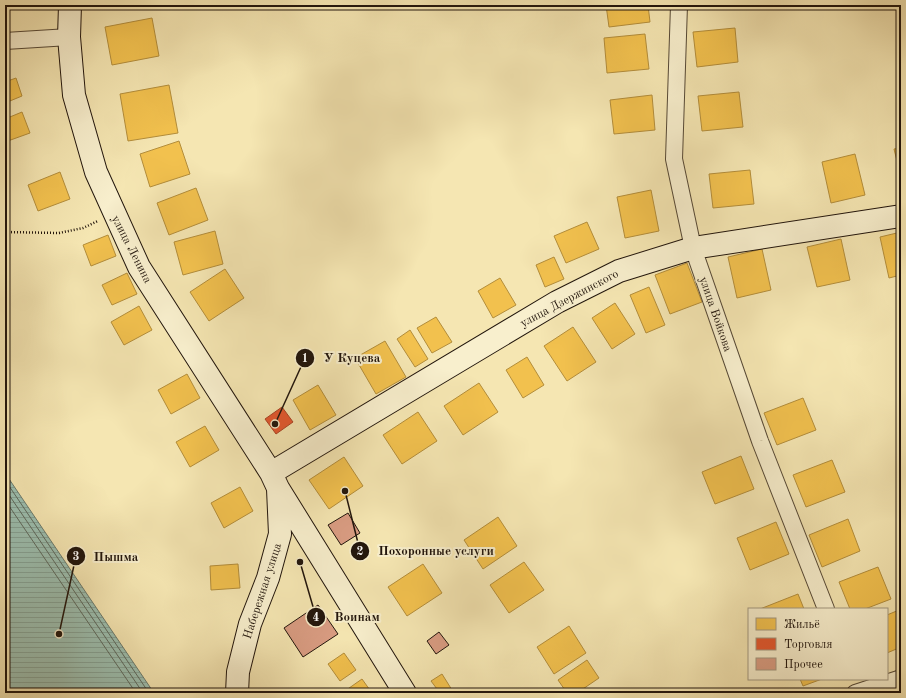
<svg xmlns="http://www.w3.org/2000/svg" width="906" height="698" viewBox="0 0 906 698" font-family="'Old Standard TT',serif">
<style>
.water{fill:url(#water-rules);stroke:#6b7b6e}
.homes{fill:#f2c14e;stroke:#b38d3a}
.shops{fill:#e4572e;stroke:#aa4324}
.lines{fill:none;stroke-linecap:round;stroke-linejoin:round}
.shore{stroke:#5e6a5e;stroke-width:1}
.building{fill:#d99c82;stroke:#21150c}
.street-casing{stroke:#564936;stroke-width:18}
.secondary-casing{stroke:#21150c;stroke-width:24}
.path{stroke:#21150c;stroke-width:2.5;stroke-dasharray:1 2;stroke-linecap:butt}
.street{stroke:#f8efcd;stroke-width:16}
.secondary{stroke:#f8efcd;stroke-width:22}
.labels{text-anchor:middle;stroke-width:4;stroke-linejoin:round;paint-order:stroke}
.street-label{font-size:12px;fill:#21150c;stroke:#f8efcd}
.leader{fill:none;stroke:#21150c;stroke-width:1.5}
.callout-dot{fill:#21150c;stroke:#f8efcd;stroke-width:1.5}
.mark-label{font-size:12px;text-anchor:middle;font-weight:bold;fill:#fff}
.callout-label{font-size:13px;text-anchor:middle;font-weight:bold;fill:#21150c;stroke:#f8efcd;stroke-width:4;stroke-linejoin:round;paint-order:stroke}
</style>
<defs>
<pattern id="water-rules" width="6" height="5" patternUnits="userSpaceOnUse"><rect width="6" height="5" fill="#9cbfb0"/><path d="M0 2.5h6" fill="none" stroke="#86a396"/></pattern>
</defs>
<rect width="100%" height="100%" fill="#f5e6b2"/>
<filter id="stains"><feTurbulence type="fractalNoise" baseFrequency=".005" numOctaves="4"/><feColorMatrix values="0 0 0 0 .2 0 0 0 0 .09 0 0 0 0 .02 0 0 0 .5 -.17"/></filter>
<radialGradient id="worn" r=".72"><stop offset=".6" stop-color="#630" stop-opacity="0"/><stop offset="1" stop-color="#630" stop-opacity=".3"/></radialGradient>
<path class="water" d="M5,473L154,693H9L5,688Z"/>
<path class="homes" d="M105,5H150V7H105Z
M606,5H648L650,22L609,27Z
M152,18L159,56L112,65L105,27Z
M735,28L738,62L697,67L693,32Z
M645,34L649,69L607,73L604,38Z
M16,78L22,96L5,103V82Z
M169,85L178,133L128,141L120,94Z
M739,92L743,127L702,131L698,96Z
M652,95L655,130L614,134L610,100Z
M22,112L30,133L5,142V119Z
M179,141L190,174L150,187L140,154Z
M901,148V177L894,149Z
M855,154L865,195L831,203L822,162Z
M750,170L754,204L713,208L709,174Z
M60,172L70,199L38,211L28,185Z
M196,188L208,220L169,235L157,203Z
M651,190L659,231L625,238L617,197Z
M587,222L599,249L566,263L554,236Z
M215,231L223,264L183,275L174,242Z
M901,232V275L889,278L880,237Z
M108,235L116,256L91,266L83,245Z
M841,239L850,280L817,287L807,247Z
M762,249L771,290L737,298L728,257Z
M554,257L564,279L545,287L536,265Z
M687,263L702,302L670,314L655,275Z
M225,269L244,298L209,321L190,292Z
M127,273L137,294L112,305L102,285Z
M500,278L516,305L493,318L478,291Z
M649,287L665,325L646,333L630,295Z
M615,303L635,334L612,349L592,318Z
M139,306L152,330L124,345L111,322Z
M436,317L452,342L432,353L417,328Z
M573,327L596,362L567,381L544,346Z
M410,330L428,359L415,367L397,339Z
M385,341L406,377L376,394L355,358Z
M527,357L544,385L523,398L506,370Z
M187,374L200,398L171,414L158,390Z
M479,383L498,412L463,435L444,406Z
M318,385L336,415L310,430L293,400Z
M803,398L816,430L777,445L764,413Z
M418,412L437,441L402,464L383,435Z
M205,426L219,450L190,467L176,442Z
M741,456L754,489L715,504L702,472Z
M344,457L363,486L329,509L309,480Z
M832,460L845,492L806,507L793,475Z
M240,487L253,511L224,528L211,503Z
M498,517L517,546L483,569L464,540Z
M848,519L860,551L822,567L809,535Z
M776,522L789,554L750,570L737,538Z
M524,562L544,590L509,613L490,585Z
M238,564L240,588L211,590L210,566Z
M423,564L442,593L407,616L388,587Z
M878,567L891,599L865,609H850L839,582Z
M798,594L804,609H760Z
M899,610L901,614V647L887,653V615Z
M569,626L586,653L554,674L537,647Z
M344,653L356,670L340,681L328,664Z
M587,660L599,678L577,693H567L558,680Z
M442,674L452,690L447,693H440L431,681Z
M362,679L372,693H342Z
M800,679H822L803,686Z"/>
<path class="shops" d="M282,407L293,422L276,434L265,419Z"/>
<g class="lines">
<path class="shore" d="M5,480L149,693
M5,489L143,693
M5,500L136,693"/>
</g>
<path class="building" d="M348,513L360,533L341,545L328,525Z
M318,605L338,634L303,657L284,628Z
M439,632L449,645L436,654L427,641Z"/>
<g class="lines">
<g class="street-casing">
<path id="street" d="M679,5L674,159L693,248L760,441L826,609
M5,41L69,37
M855,693L901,678"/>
</g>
<g class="secondary-casing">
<path id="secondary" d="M70,5L69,37L74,95L96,172L139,267L271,473L278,488L405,693
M271,473L557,302L619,271L693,248L901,216
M237,693L238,672L250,624L268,578L280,534L278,489"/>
</g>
<path class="path" d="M5,232L59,233L83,228L98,221"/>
<use href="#street" class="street"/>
<use href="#secondary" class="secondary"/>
</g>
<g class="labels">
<g class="street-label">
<text transform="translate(132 249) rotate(63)" y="4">улица Ленина</text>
<text transform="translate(569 298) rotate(-28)" y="4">улица Дзержинского</text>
<text transform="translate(716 314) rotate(71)" y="4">улица Войкова</text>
<text transform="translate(262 591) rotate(-72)" y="4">Набережная улица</text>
</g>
</g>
<path class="leader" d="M275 424L305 358M345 491L360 551M59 634L76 556M300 562L316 617"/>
<g class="callout-dot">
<circle cx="275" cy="424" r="4"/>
<circle cx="345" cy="491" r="4"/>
<circle cx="59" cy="634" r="4"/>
<circle cx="300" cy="562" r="4"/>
<circle cx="305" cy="358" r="10"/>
<circle cx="360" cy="551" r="10"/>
<circle cx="76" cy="556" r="10"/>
<circle cx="316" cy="617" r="10"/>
</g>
<g class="mark-label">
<text x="305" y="362">1</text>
<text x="360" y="555">2</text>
<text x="76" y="560">3</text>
<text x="316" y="621">4</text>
</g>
<g class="callout-label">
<text x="352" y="362">У Куцева</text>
<text x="436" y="555">Похоронные услуги</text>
<text x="116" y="561">Пышма</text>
<text x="357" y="621">Воинам</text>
</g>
<rect width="906" height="698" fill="none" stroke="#f5e6b2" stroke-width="20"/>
<rect x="6" y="6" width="894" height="686" fill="none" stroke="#21150c" stroke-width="2"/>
<rect x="10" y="10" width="886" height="678" fill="none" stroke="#21150c"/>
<rect x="748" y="608" width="140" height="72" fill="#f8efcd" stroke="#a29880"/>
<rect x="756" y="618" width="20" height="12" fill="#f2c14e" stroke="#a29880"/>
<text x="784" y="628" font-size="12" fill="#21150c">Жильё</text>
<rect x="756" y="638" width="20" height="12" fill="#e4572e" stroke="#a29880"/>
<text x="784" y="648" font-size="12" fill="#21150c">Торговля</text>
<rect x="756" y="658" width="20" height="12" fill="#d99c82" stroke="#a29880"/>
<text x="784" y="668" font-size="12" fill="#21150c">Прочее</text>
<rect width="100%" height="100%" filter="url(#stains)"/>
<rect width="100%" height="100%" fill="url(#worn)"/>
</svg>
